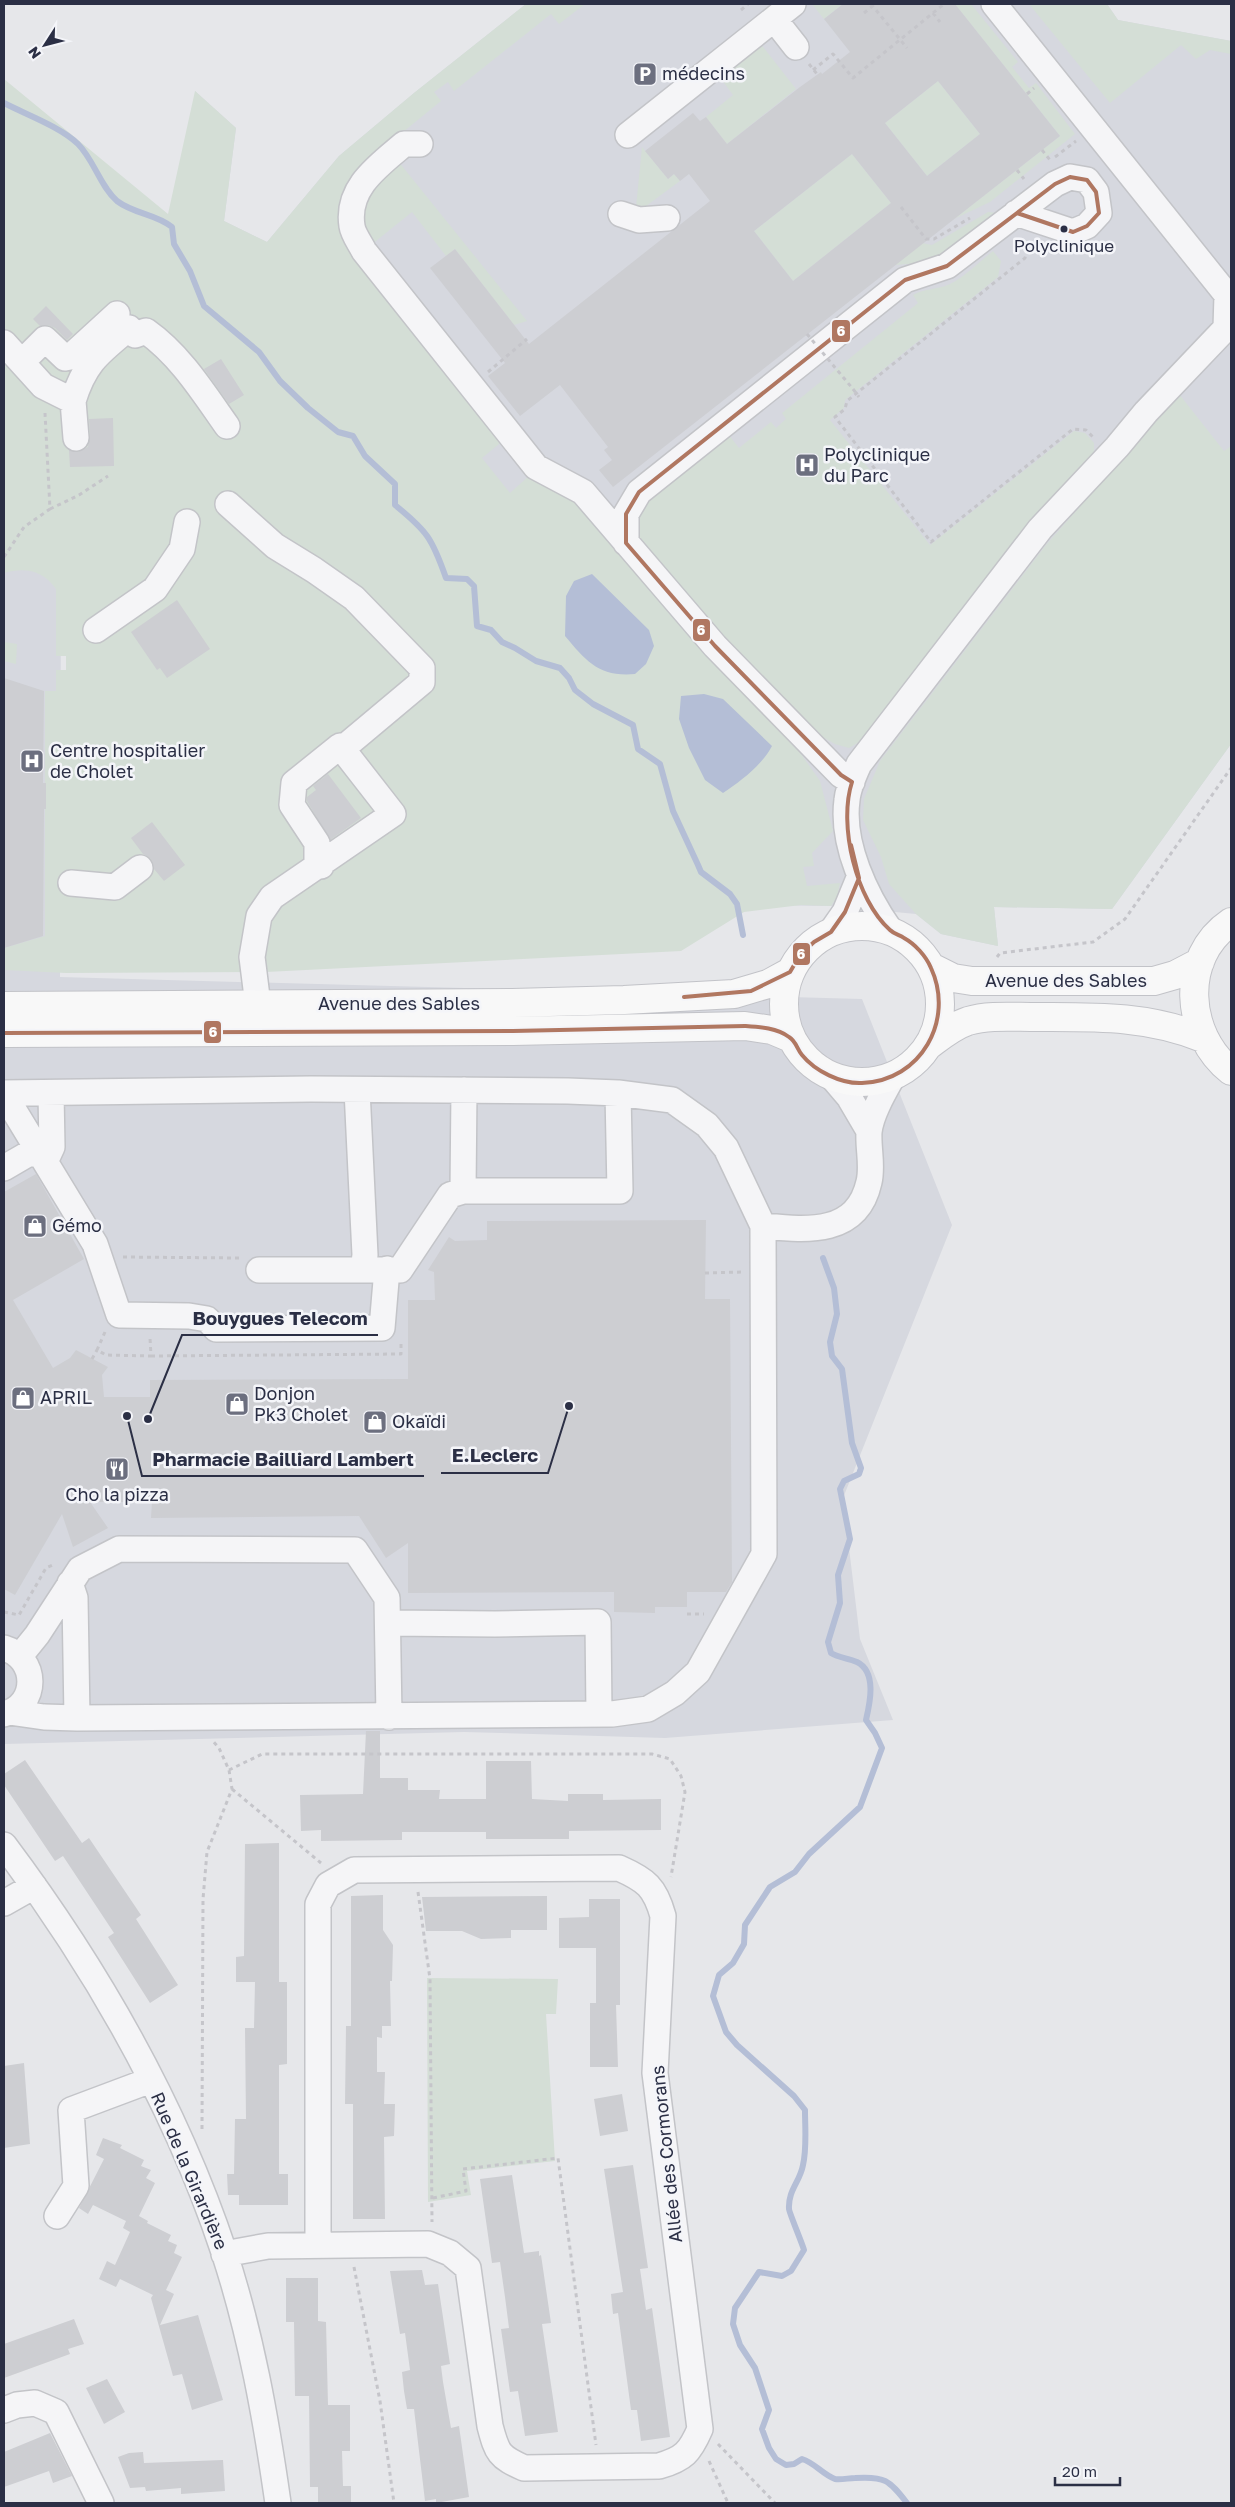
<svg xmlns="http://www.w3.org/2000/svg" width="1235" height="2507" viewBox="0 0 1235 2507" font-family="'Golos Text',sans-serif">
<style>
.built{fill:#d6d8df}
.green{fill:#d4ded6}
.water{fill:#b4bed6}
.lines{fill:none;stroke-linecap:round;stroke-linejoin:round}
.stream{stroke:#b4bed6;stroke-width:6}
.building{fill:#cdced2;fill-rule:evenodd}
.minor-casing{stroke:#c3c4c8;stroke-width:28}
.major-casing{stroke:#c2c3c8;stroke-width:30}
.path{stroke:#c5c5ca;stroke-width:3;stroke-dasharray:4 4;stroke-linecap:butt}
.minor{stroke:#f5f5f7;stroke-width:25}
.major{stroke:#f8f8f8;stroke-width:28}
.path-bridge{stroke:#c5c5ca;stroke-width:3;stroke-dasharray:4 4;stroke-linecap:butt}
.bus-1-casing{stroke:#f4f5f9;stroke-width:8}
.bus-1{stroke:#b07761;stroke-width:4}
.bus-dot{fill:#2b2f45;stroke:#f4f5f9;stroke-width:2}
.labels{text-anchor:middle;stroke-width:5;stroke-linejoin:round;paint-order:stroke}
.bus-label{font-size:17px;fill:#2b2f45;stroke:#f4f5f9}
.poi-label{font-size:18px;fill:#2b2f45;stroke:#f4f5f9;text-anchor:start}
.street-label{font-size:18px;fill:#2b2f45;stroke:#f4f5f9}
.leader{fill:none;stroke:#2b2f45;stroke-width:2}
.callout-dot{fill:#2b2f45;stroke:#f4f5f9;stroke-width:2}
.callout-label{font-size:19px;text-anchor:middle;font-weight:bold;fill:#2b2f45;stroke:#f4f5f9;stroke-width:5;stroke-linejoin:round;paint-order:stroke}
.line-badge{stroke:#f4f5f9;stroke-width:2}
.badge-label{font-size:14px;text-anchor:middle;font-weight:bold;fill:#fff}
</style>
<rect width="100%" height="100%" fill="#e6e7ea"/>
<path class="built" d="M526,4H1107L1118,20L1231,41V744L1112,909L994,907L998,946L941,934L916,914L831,906L758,905L208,302L195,91L236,128L224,221L267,242L339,156L414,93Z
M4,216L61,544L60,977L862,999L952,1225L843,1498L860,1639L893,1720L665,1738L464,1732L4,1744Z"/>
<path class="green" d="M526,4H585L559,24L551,14L454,91L448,82L434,92L441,101L359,168L348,185L341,201L504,440L482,458L510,493L530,475L579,505L596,520L678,623L789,737L820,781L833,831L812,853L814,866L803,867L807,886L840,883L837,897L831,906L801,905L744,912L681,951L266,972L66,973L4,970V948L45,936V691H56V670H66V656H56V589C43,570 25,567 4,573V79L168,214L195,91L236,128L224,221L267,242L339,156L414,93Z
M812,4H843L824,19Z
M937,4H971L1018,62L1012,67L1029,88L1036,83L1075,134L990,202L954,219L1060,136L958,8L924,35L941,9Z
M1029,4H1107L1118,20L1231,41V54L1210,50L1196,59L1181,45L1110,103Z
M760,43L796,89L727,144L706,117L733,95L719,76Z
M938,81L980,134L927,176L885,123Z
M642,147L668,179L674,174L680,181L642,209L636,207Z
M852,154L891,203L793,281L754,231Z
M398,161L527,321L514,325L455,249L446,256L412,212L371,245L361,227L363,202Z
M988,212L999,213L932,262L895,265L922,243L932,245Z
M993,251L1001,261L998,277L845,400L844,408L830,420L930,545L1074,431L1085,433L1094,443V454L1030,522L861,741L849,748L835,744L819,735L735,655L642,545C636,531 634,522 640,507L728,434L739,448L771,422L776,428L786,419L782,413L918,303L913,295C925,288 937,290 950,284C965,277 980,261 993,251Z
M1179,394L1224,451L1231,446V744L1112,909L994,907L998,946L941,934L916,914L889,884L881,857L863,820L864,799L880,761L1046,545Z
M4,642L17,644L16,664L4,661Z
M427,1978L558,1979L556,2014H546L555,2161L467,2171L471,2195L428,2202Z"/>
<path class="water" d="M592,574L649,630L654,646L646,664L635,674C599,677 587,662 565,636L566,596L574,581Z
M704,694L723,699L772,746C762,765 741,781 723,793L705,780L689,748L679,719L681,696Z"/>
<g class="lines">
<path class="stream" d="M4,103C25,114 61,127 78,144C94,160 100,186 117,201C134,214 156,214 172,227L174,244L190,271L204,306L259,352L280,381L308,408L338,432L353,436L365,456L395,484V505C427,531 432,538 446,578L467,579L474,586L477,626L491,630L502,642L515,648L536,661L560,668L569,678L575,690L593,704L633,725L638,749L660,764L673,811L698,865L701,872L730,894L737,904L743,935
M823,1258L834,1288L837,1314L830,1342L832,1356L842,1369L852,1443L861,1468L859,1474L844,1481L840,1489L850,1539L838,1575L840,1603L828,1642L831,1653C839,1658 848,1658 857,1662C877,1672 870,1703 866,1720L875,1733L882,1748L860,1807L809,1854L795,1872L770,1887L745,1925L744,1944L733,1963L719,1975L713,1996L726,2032L737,2045L794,2096L805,2110C805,2128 807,2148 803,2165C800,2182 788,2190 789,2209C789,2212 802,2243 804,2250L791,2271L782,2276L759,2272L735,2308L733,2324L740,2345L755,2368L769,2410L762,2429L769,2448L776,2459L786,2465L794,2464L802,2459C815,2463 822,2474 835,2479C841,2480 849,2478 855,2478C885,2476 889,2480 907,2503"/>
</g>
<path class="building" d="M843,4H955L1060,136L613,487L599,470L612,460L604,450L608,447L560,385L520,416L488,376L505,363L430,268L455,249L529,344L710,201L689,174L680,181L674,174L668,179L645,151L693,113L700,121L706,117L727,144L800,87L821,72L822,74L850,52L824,19ZM938,81L980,134L927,176L885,123ZM852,154L891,203L793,281L754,231Z
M46,306L73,334L67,340L55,328L48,325L40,326L33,319Z
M221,359L244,395L229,404L204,369Z
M113,418L114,466L70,467L69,450L78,452L88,447L90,437L89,419Z
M177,600L210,649L167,678L160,668L157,670L131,632Z
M4,678L44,691L43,783H46V809H44L43,936L4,948Z
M328,774L361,818L330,840L307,801V797L316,790L313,786Z
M152,822L185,865L164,881L154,869L151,859L143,854L131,838Z
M36,1174L84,1259L13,1300L53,1368L70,1358L76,1350L108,1367L102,1375L104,1397H150V1380L408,1379V1300H435L434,1272L428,1270L449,1237L455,1241L487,1240V1221L706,1220L705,1299H730L732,1582L726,1592H687V1607H655V1613L614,1612V1592L408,1593V1543L386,1558L359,1516L151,1518L152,1502H90L108,1528L73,1547L62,1514L15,1595L4,1589V1192Z
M366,1731H380V1778H408V1790H440L439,1799H486V1761H531L532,1799L568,1801V1794H603V1800L661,1799V1830L569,1831V1839H486V1832H402V1840L321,1841V1830L301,1831L300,1795L363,1794Z
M25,1760L82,1843L89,1838L141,1915L136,1919L178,1985L150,2003L108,1937L114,1933L63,1856L55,1861L4,1785V1774Z
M279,1843V1982H287V2064L279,2065V2174H288V2205H239V2195H228L227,2174H234L235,2119H246L245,2028H254L255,1982H236V1957L244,1956L245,1844Z
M383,1895V1930L393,1945L392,1981H390L391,2026H382V2038L377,2037V2072H385L384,2104H395L394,2136L384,2137L385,2219H353V2104H345L346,2026H351V1896Z
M547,1896V1930H511V1938L481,1939L462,1931H426L422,1897Z
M589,1899H620V2005H616L618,2067H590V2003H596V1948H559V1918L589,1917Z
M24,2063L30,2144L4,2148V2066Z
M622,2094L628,2131L600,2136L594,2099Z
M103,2138L122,2145L120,2148L144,2160L141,2166L151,2170L146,2178L155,2183L139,2216L148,2221L147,2223L171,2235L168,2241L177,2245L174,2253L182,2257L166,2290L174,2294L160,2325L198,2315L223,2400L192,2410L182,2374L173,2376L151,2298L153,2295L120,2279L116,2287L99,2279L107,2261L115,2265L130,2232L123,2228L126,2221L93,2205L88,2214L79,2208L104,2159L96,2155Z
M633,2165L648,2268L640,2269L646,2310L652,2308L670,2437L641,2441L637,2410H631L618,2313L613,2314L611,2294L623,2292L604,2169Z
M512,2175L524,2253L539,2251V2256L541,2255L551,2323L542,2324L558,2432L525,2436L518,2391L510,2392L501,2329L509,2328L505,2297L500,2262L492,2263L480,2179Z
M422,2270L425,2285L438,2284L450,2364L441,2366L443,2382L451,2428L459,2426L469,2497L436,2503V2499L425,2501L414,2409H407L404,2391L402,2372L410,2370L405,2333L400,2334L390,2271Z
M286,2278H318V2321L326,2322L328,2405H350V2451H342L343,2486H351V2503H318V2487H310L309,2396H295L294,2322H286Z
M74,2319L84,2344L68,2349L70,2354L4,2378V2344Z
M107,2379L125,2412L104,2424L86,2388Z
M50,2433L72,2476L53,2483L49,2471L4,2487V2452Z
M143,2452L144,2463L223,2460L225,2491L181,2494V2488L146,2491L145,2487L130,2488L118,2457L129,2453Z"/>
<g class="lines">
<g class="minor-casing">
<path id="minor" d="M774,19L796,47
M628,135L793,4
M420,144H404C378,166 346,188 352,226C353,234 360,243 364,251L536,467L583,492L715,646L841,775L852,782
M621,214L639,220L667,218
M135,335L146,331C180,355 203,392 227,426
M4,343L43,386L73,401L76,438
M22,362L45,339L65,358L70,357L117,314
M73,401C85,362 99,353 129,328
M228,504L275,546L314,570L354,598L422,668V682L342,749
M626,543V514L639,492L905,280L947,266L1055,184L1070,177L1087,180L1096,192L1099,213L1087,226L1073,232L1016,213
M96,630L155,589L182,549L187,522
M71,883L115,887L140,868
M890,930C866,896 841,844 847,800C848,788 854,775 859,764L1040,529L1117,447L1146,412L1226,328L1227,295L994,4
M831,932L845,912L859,878
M258,1005L252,957L259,916L272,897L393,814L340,746L294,783L292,805L317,843V859L321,866
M832,1077L849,1097L869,1131
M357,1090L365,1255L363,1270
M4,1093L311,1089L568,1091L618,1093L672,1100L707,1125L726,1148L763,1226L764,1554L698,1672L675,1693L648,1709L612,1714L77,1718L44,1717L9,1712
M4,1094L95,1244L119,1315L189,1316L207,1319L216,1329L382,1328L387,1269
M46,1160L52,1147L51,1093
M4,1168L28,1154L41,1153
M463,1191L464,1090
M763,1226C806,1230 857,1236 869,1182C873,1166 868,1149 869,1132C871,1114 884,1092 893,1076
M259,1270H400L450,1195L463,1191H620L618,1093
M70,1583L75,1598L77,1718
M388,1623L495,1624L598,1622L599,1714
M4,1648C38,1658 39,1705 4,1714
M20,1656L37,1635L80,1569L119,1549L355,1550L387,1598L389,1717
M4,1845C97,1969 175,2105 224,2252C251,2334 266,2419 278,2503
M4,1903L34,1886
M57,2216L76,2186L71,2110L151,2080
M224,2254L268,2246L428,2244L450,2253L468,2268L490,2426C497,2453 499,2457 524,2468L659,2466C684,2459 690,2452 700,2429L655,2073L663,1916C655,1887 646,1880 619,1868L354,1870L328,1885L318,1904V2244
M4,2410L17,2405L35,2403L56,2412L101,2503"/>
</g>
<g class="major-casing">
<path id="major" d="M1231,922C1179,957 1185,1035 1231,1071
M784 1004a78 78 0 1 1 156 0a78 78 0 1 1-156 0Z
M931,967L953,978L972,981H1154L1175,975L1200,962
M4,1006L512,1003L624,1000L734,994L768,984L790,972
M4,1033L513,1031L745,1026L772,1030L791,1038
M929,1045C941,1036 953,1026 968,1021C988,1015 1012,1017 1033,1017C1093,1017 1147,1015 1203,1038"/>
</g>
<path class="path" d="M871,4L907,48
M741,10L748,4
M864,13L875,4
M933,13L940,22
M809,64L817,74
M813,70L833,54L853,78L944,4
M1027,94L1034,88
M1042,150L1050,160
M1055,157L1076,141
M1017,170L1024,179
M901,207L926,239H934L970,218
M1032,243L1028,246L1025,258L847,401L845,409L835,417L931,542L1073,429L1086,430L1094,438
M488,372L527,339
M853,389L859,397
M50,509L79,495L108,476
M4,557L24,527L50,509L45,413
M997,957L1000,953L1093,942L1125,919L1231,768
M123,1257L240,1258
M705,1273L742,1272
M105,1332L97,1350L106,1355L151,1356L150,1338
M151,1356L401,1354V1342
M92,1359L97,1350
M4,1612L19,1615L46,1568L55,1564
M687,1614H704
M229,1770L262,1754H652L670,1759L681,1776L685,1792L671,1877
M232,1789L321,1863
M418,1892L430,1979L432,2222
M202,2129L203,1899L207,1852L232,1789L229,1770L219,1748L212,1740
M433,2198L466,2191L463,2169L558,2158L596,2445
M354,2267L380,2401L394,2503
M718,2444L775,2503
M709,2461L728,2503"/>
<use href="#minor" class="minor"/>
<use href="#major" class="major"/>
<path class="path-bridge" d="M807,334L853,389"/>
<g class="bus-1-casing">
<path id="bus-1" d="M1070,177L1087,180L1096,192L1099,213L1087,226L1073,232L1017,213L1055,184Z
M852,782L841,775L715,646L626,543V514L639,492L905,280L947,266L1017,213
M684,997L751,991L790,972L800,955L814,942L831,932L845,912L859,878L851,845
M4,1033L513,1031L745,1026C760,1027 777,1028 789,1037C796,1041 797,1049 802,1055C815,1071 841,1084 862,1083C921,1081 955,1020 931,968C926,956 915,944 904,938C900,935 894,934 890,930C856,900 838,825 852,782"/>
</g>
<use href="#bus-1" class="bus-1"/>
</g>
<defs>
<g id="parking-square" transform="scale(1.25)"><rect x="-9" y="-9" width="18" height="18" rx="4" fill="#6c6f7f" stroke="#f4f5f9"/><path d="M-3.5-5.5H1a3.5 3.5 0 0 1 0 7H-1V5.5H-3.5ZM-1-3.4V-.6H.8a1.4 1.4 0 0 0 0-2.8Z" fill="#fff"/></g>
<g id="hospital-square" transform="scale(1.25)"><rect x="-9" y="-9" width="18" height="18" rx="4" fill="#6c6f7f" stroke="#f4f5f9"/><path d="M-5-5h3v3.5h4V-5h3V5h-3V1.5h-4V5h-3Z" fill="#fff"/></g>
<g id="shop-square" transform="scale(1.25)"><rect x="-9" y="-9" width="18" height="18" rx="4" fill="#6c6f7f" stroke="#f4f5f9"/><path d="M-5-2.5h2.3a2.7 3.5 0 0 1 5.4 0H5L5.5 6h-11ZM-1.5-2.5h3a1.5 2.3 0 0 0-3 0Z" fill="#fff"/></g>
<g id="restaurant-square" transform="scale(1.25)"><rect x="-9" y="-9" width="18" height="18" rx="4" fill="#6c6f7f" stroke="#f4f5f9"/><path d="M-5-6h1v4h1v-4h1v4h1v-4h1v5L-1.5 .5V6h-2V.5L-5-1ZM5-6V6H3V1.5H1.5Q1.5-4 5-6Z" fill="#fff"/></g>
</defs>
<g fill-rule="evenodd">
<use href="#parking-square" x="645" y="74"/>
<use href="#hospital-square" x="807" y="465"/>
<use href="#hospital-square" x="32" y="761"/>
<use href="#shop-square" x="35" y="1226"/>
<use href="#shop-square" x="23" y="1398"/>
<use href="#shop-square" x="237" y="1404"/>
<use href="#shop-square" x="375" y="1422"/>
<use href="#restaurant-square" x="117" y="1469"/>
</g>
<circle class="bus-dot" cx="1064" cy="229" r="4.5"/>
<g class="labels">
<g class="bus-label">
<text x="1064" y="252">Polyclinique</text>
</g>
<g class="poi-label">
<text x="662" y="80">médecins</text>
<text x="824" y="461">Polyclinique<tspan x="824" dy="21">du Parc</tspan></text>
<text x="50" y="757">Centre hospitalier<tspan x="50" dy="21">de Cholet</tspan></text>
<text x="52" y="1232">Gémo</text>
<text x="254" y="1400">Donjon<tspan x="254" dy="21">Pk3 Cholet</tspan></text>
<text x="40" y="1404">APRIL</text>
<text x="392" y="1428">Okaïdi</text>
<text x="117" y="1501" text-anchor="middle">Cho la pizza</text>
</g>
<g class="street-label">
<text x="1066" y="987">Avenue des Sables</text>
<text x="399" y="1010">Avenue des Sables</text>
<text transform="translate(667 2154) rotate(-96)" y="6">Allée des Cormorans</text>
<text transform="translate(189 2171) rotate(67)" y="6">Rue de la Girardière</text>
</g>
</g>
<path class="leader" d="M148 1419L182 1335H378M569 1406L548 1473H441M127 1416L142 1476H424"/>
<g class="callout-dot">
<circle cx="148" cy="1419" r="5"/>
<circle cx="569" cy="1406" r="5"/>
<circle cx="127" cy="1416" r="5"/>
</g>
<g class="callout-label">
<text x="280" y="1325">Bouygues Telecom</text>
<text x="495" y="1462">E.Leclerc</text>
<text x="283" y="1466">Pharmacie Bailliard Lambert</text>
</g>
<g class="line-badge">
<rect x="831" y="319" width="20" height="24" rx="5" fill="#b07761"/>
<rect x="692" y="618" width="19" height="24" rx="5" fill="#b07761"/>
<rect x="792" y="942" width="19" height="24" rx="5" fill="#b07761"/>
<rect x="203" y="1020" width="19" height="24" rx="5" fill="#b07761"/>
</g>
<g class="badge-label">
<text x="841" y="336">6</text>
<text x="701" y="635">6</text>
<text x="801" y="959">6</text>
<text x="213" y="1037">6</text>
</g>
<rect width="1235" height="2507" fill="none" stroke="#2b2f45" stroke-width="10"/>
<g transform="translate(45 45) rotate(234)" stroke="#f4f5f9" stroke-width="4" paint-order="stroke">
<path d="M0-4L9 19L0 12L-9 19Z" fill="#2b2f45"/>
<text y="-8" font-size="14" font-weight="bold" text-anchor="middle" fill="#2b2f45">N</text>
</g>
<path d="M1055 2477v8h65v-8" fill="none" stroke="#2b2f45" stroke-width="2.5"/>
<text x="1062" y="2477" font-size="15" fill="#2b2f45" stroke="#f4f5f9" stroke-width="4" paint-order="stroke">20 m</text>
</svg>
